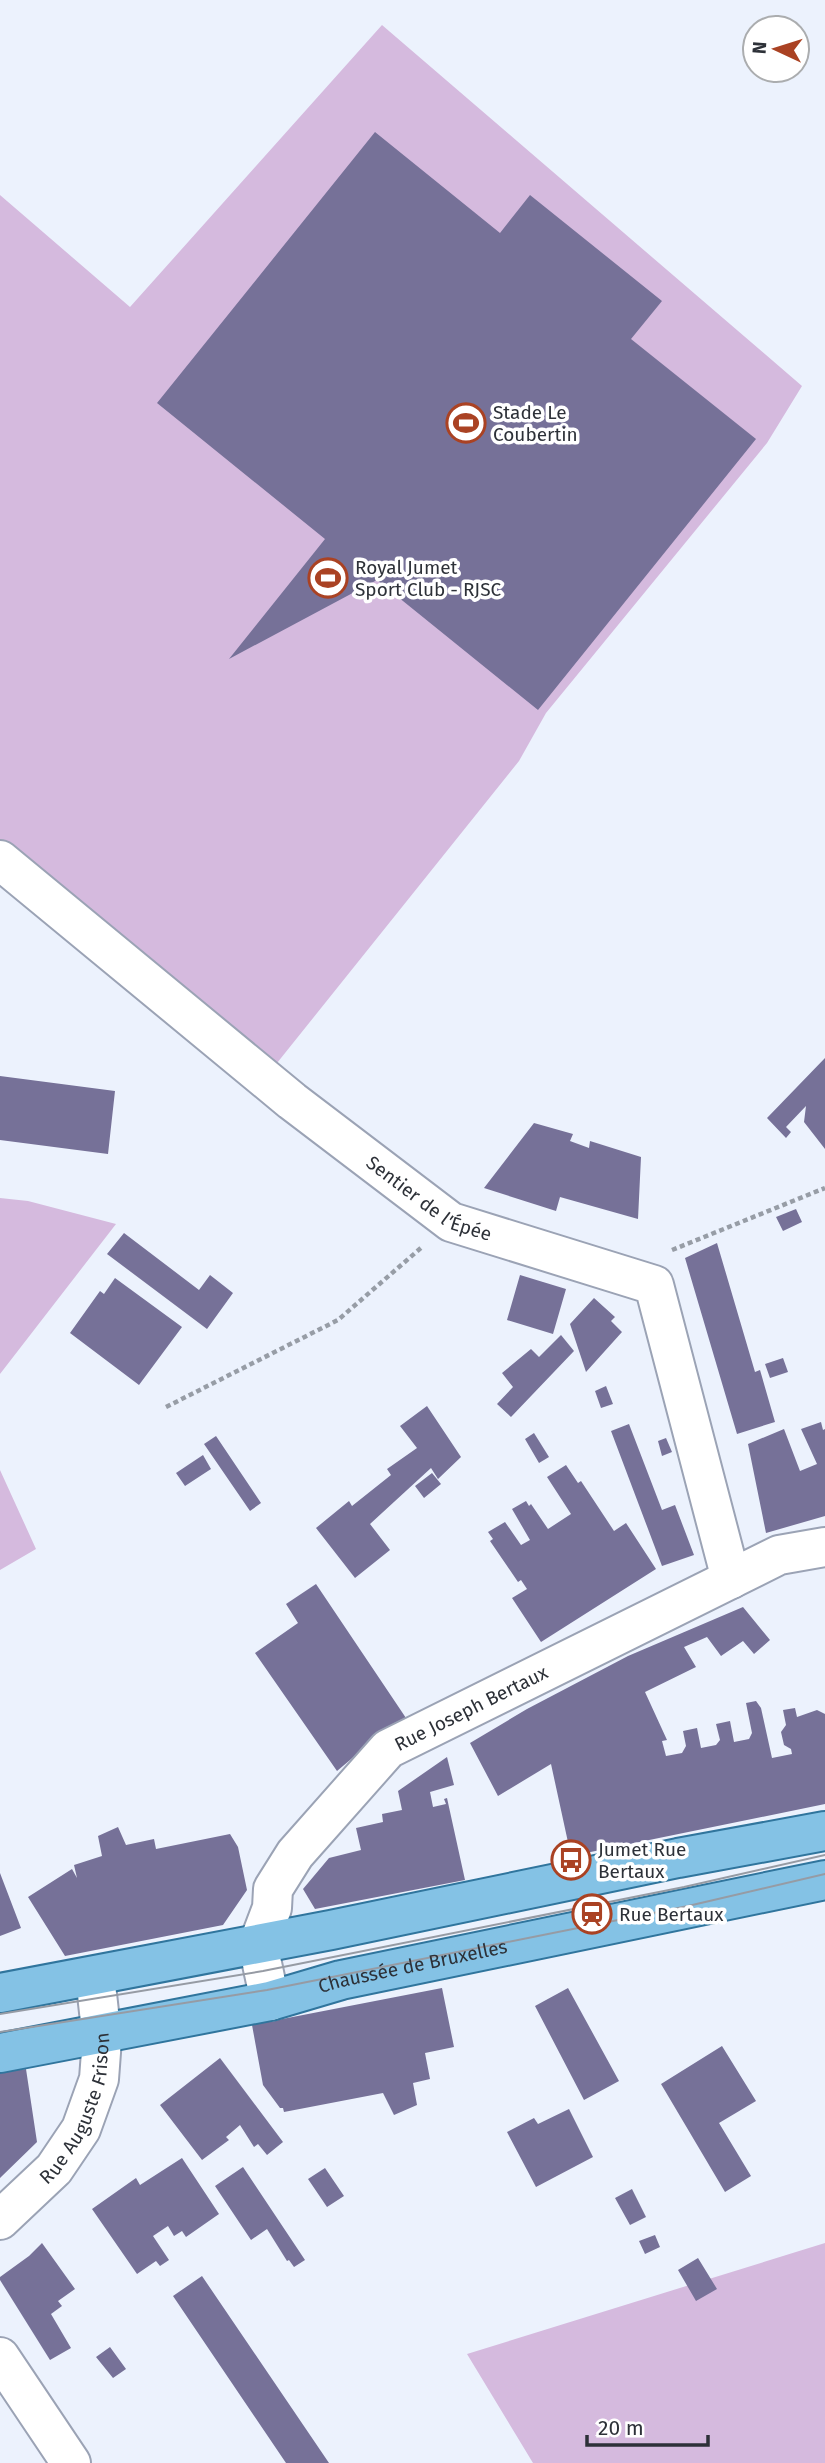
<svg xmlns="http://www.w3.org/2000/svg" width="825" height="2463" viewBox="0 0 825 2463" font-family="'Fira Sans',sans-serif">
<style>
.green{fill:#d5bade}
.building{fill:#767198}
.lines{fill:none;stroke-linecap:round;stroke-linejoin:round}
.minor-casing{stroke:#9ba3b5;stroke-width:42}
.major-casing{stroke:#30759d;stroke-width:42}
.path{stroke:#979da6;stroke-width:4.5;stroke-dasharray:5 3.5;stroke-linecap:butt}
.minor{stroke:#fff;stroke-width:38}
.major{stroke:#84c2e5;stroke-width:38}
.tram{stroke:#969ba4;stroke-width:2}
.labels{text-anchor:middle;stroke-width:7;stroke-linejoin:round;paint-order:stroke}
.poi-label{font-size:19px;fill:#2d3138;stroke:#fff;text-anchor:start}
.street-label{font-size:19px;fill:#2d3138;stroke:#fff}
</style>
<rect width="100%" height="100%" fill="#ecf2fd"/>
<path class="green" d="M382,25L802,386L767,443L546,713L519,761L265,1078L0,881V195L130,307Z
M0,1198L28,1201L116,1224L0,1374Z
M0,1470L36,1549L0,1570Z
M825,2243V2463H533L467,2354Z"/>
<path class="building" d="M375,132L500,233L530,195L662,301L631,339L756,439L538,710L377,580L229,659L325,539L157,403Z
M825,1058V1149L804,1122L806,1106L786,1127L791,1132L786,1138L767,1118Z
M0,1076L115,1091L108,1154L0,1140Z
M534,1123L573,1134L570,1141L589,1148L590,1141L641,1157L638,1219L560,1197L556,1211L484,1188Z
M796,1209L802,1222L783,1231L776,1217Z
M124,1233L199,1290L210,1275L233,1293L207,1329L107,1254Z
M717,1243L755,1372L760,1370L775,1422L737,1434L685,1258Z
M520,1275L566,1289L553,1334L507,1320Z
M115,1278L182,1327L139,1385L70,1333L100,1291L104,1294Z
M594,1298L615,1317L611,1321L622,1332L586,1372L570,1324Z
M561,1335L574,1351L511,1417L497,1404L513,1387L502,1373L531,1349L539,1357Z
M783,1358L788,1372L770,1378L765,1364Z
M606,1386L613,1404L601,1408L595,1391Z
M427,1406L461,1457L438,1479L431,1468L370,1524L390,1550L355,1578L316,1528L349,1501L352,1506L391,1475L387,1469L417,1448L400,1426Z
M821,1422L823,1430L825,1429V1516L766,1533L748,1444L784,1429L800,1471L817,1464L801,1429Z
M629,1424L662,1510L675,1505L694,1555L662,1566L611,1431Z
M534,1433L549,1457L539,1463L525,1439Z
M216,1436L261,1503L250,1511L204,1444Z
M666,1438L672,1452L662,1456L658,1441Z
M203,1455L211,1469L185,1486L176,1473Z
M566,1465L578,1483L581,1481L614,1531L626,1523L656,1569L541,1642L512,1598L527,1589L521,1580L518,1582L490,1541L493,1539L488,1532L505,1522L521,1545L530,1540L512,1509L526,1501L529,1506L531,1504L548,1529L571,1514L547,1477Z
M432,1473L441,1484L424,1498L415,1486Z
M316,1584L406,1718L375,1739L337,1771L255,1653L298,1623L286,1604Z
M743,1607L770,1640L754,1654L743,1641L721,1656L707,1637L684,1647L696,1667L645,1692L667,1740L662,1741L666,1756L682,1753L686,1746L683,1731L697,1728L701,1748L716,1745L720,1740L716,1724L730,1721L734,1742L749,1739L752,1733L746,1703L756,1701L761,1708L772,1758L792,1754L791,1749L784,1745L781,1732L786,1725L783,1710L795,1708L797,1717L817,1710L825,1714V1804L571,1856L551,1764L498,1796L470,1743L527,1709L628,1656Z
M447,1757L454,1785L430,1792L433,1807L446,1804L444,1799L447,1798L465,1880L315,1909L303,1889L329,1858L361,1850L356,1828L383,1822L382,1814L402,1810L398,1791Z
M118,1827L126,1845L154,1839L156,1849L230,1834L238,1847L247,1890L223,1925L65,1956L28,1897L72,1869L77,1878L74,1865L102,1856L98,1836Z
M0,1873L21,1928L0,1936Z
M442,1988L454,2047L425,2053L430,2079L413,2083L417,2105L394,2115L383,2093L284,2112L283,2108H280L263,2085L252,2025Z
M568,1988L619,2081L584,2100L535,2006Z
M722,2046L756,2101L719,2123L751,2176L725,2192L661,2084Z
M220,2058L283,2142L267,2155L258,2144L254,2147L240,2125L226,2137L229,2140L202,2160L160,2105Z
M26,2069L37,2142L0,2178V2072Z
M569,2109L593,2157L536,2187L507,2132L534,2118L538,2124Z
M182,2158L219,2214L186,2237L182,2231L174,2236L168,2226L153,2236L169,2260L160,2266L156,2261L137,2274L92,2209L136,2178L140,2185Z
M243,2167L305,2260L294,2267L289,2260L287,2261L267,2229L251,2240L215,2186Z
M325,2168L344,2196L327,2207L308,2179Z
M632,2189L646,2217L630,2225L615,2198Z
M655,2235L660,2247L645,2254L639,2241Z
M42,2243L75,2289L58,2301L62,2306L51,2314L71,2348L50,2360L0,2280V2277L29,2256Z
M698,2258L717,2289L696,2301L678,2270Z
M202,2276L329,2463H286L173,2296Z
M110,2347L126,2369L113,2378L96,2357Z"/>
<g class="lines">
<g class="minor-casing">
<g id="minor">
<path id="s1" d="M0,860L292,1101L451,1222L654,1285L731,1579"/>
<path id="s2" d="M270,2001L258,1945L272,1908L273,1889L295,1854L388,1749L779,1555L825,1547"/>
<path id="s3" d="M0,2220L54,2169L81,2129L99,2079L102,2039L95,1976"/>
<path d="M0,2357L71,2463"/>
</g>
</g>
<g class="major-casing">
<g id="major">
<path d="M0,1993L331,1930L678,1858L825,1831"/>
<path id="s4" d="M0,2053L270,2001L341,1980L825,1880"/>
</g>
</g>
<path class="path" d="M672,1250L825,1188
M166,1407L338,1320L422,1247"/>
<use href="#minor" class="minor"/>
<use href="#major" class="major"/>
<path class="tram" d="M0,2014L263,1971L684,1887L825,1855
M0,2032L267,1990L688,1906L825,1874"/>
</g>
<defs>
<g id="stadium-ring" transform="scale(2.0125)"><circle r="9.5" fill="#fff" stroke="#aa4223" stroke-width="1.5"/><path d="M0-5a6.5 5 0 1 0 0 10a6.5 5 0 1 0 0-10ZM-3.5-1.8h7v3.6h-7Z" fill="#aa4223"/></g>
<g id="bus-ring" transform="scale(2.0125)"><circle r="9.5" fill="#fff" stroke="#aa4223" stroke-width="1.5"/><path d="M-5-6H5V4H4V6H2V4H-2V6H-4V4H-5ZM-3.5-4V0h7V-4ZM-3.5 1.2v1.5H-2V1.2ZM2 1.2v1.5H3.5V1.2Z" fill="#aa4223"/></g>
<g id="station-ring" transform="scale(2.0125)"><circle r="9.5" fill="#fff" stroke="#aa4223" stroke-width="1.5"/><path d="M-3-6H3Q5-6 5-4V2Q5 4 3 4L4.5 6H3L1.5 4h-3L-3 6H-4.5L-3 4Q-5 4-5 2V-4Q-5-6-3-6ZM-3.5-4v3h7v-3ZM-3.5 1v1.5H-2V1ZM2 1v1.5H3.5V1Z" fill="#aa4223"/></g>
</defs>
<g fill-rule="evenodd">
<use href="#stadium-ring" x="466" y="423"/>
<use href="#stadium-ring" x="328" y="578"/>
<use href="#bus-ring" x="571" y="1860"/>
<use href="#station-ring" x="592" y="1914"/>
</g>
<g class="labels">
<g class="poi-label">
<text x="493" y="419">Stade Le<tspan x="493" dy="22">Coubertin</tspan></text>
<text x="355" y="574">Royal Jumet<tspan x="355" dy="22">Sport Club - RJSC</tspan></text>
<text x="598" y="1856">Jumet Rue<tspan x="598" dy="22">Bertaux</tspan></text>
<text x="619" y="1921">Rue Bertaux</text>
</g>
<g class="street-label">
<text dy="7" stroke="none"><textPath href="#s1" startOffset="548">Sentier de l'Épée</textPath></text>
<text dy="7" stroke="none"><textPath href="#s2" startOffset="390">Rue Joseph Bertaux</textPath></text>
<text dy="7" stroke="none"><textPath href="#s4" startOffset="422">Chaussée de Bruxelles</textPath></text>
<text dy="7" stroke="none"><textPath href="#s3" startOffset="140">Rue Auguste Frison</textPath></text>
</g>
</g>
<g transform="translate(776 49) rotate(274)"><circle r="33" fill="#ffffff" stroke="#abadaf" stroke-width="2"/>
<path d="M0-5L12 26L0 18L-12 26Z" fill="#aa4223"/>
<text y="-10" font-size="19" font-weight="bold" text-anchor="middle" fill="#2d3138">N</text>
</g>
<path d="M587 2435v10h121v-10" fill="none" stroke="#2d3138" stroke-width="3.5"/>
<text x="598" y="2435" font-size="21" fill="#2d3138" stroke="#ffffff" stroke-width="5" paint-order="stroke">20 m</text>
</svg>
